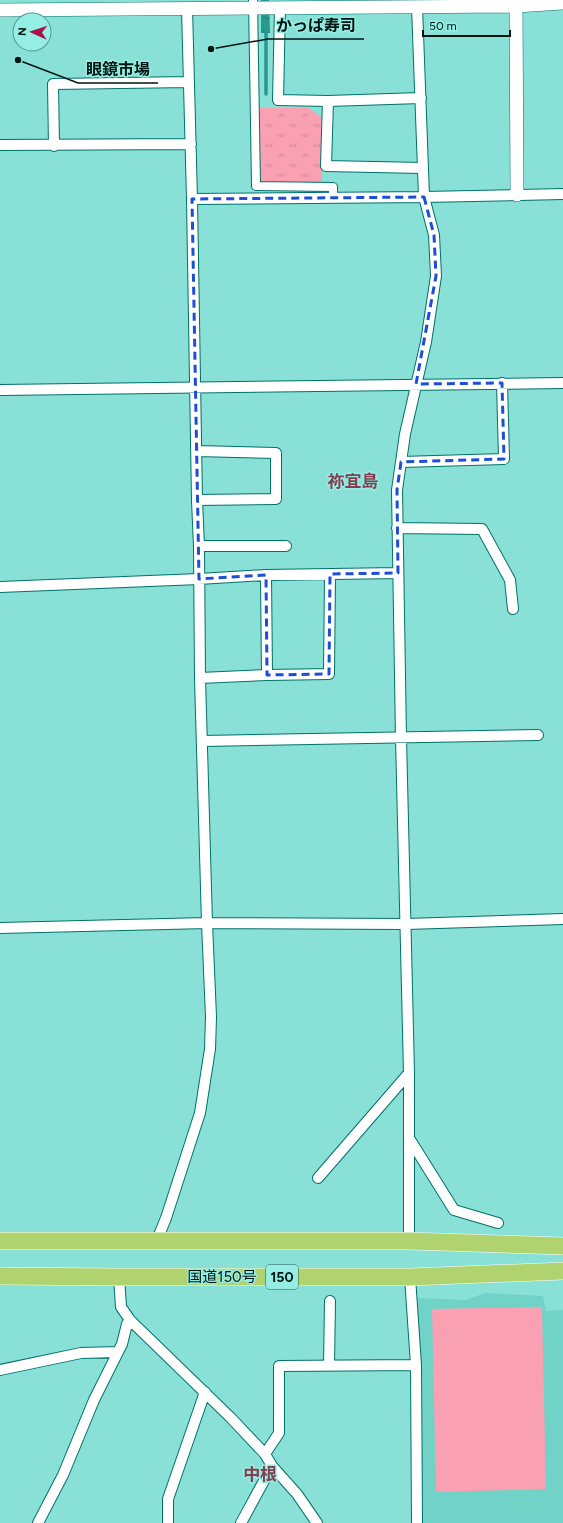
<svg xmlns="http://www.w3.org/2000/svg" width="563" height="1523" viewBox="0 0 563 1523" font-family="Figtree,'Noto Sans JP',sans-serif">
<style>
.built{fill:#71d3c8}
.grass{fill:#f9a0b2}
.park{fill:url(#park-tufts)}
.water{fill:url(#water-ripples)}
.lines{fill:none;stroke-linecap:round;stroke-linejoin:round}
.stream{stroke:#279a90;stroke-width:3.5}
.pedestrian-casing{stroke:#007169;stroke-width:10}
.minor-casing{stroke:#007169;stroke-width:12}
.tertiary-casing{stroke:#007169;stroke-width:14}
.trunk-casing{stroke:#fff;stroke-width:18}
.pedestrian{stroke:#fff;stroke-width:8}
.minor{stroke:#fff;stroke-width:10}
.tertiary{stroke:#fff;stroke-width:13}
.trunk{stroke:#b0d370;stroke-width:17}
.marked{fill:none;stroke:#1d4ed8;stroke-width:3;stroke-dasharray:8 5;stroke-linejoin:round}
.labels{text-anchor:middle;stroke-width:3;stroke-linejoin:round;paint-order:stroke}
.shield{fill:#95eee3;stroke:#2d5550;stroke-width:1}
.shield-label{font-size:14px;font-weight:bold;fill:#001411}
.street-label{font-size:15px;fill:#001411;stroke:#95eee3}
.quarter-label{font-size:17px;font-weight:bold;fill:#843c4e;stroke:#95eee3}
.leader{fill:none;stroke:#001411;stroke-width:1.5}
.callout-dot{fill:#001411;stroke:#95eee3;stroke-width:1.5}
.callout-label{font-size:16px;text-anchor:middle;font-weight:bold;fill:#001411;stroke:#95eee3;stroke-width:3;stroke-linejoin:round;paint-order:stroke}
</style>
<defs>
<pattern id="park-tufts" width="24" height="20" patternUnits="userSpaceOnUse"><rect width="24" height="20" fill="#f9a0b2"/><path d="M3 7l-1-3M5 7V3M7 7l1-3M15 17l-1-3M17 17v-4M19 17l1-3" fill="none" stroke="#d48998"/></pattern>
<pattern id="water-ripples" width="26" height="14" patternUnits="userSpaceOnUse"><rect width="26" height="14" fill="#279a90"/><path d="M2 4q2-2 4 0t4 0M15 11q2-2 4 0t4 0" fill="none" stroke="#1f7c74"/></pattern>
</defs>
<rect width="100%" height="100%" fill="#88e0d6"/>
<path class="built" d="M485,1293L543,1296L546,1311L563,1310V1523H420L417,1298L466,1300Z"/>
<path class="grass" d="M542,1307L546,1489L436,1492L432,1309Z"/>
<path class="park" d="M260,108H309L322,118V183H260Z"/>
<path class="water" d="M261,0H269L270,33H261Z"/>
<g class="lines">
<path class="stream" d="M266,29V94"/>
<g class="pedestrian-casing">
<path id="pedestrian" d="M253,0L256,186L333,187V198"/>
</g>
<g class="minor-casing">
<path id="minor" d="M280,8L278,100L328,101L421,98
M328,101L326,166L423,168
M0,145L191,144
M54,146L53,84L189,82
M192,199L424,197L563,194
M0,390L563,383
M197,451L276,453V499L197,500
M401,462L504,459L502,383
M397,528L482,529L510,580L513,609
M199,546H286
M0,587L199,579L266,575L398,573
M267,675L329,674L330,574
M200,678L267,675L266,575
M202,741L538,735
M0,928L207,923L406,924L563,919
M409,1138L454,1210L498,1223
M318,1178L409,1073
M157,1240L166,1218L200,1113L210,1049L211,1017L207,923L200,678L199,546L197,500L192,199L187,8
M409,1241V1073L401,738L397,490L405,434L426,342L436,276L434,235L424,197L417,6
M119,1277L121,1307L130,1320L231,1418L265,1454L272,1466L297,1494L317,1523
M410,1277L416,1365L417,1523
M329,1366L330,1301
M0,1370L81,1353L118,1352
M265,1454L279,1433V1366L416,1365
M38,1523L63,1475L94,1400L122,1344L127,1324L130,1320
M168,1523V1499L205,1392
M241,1523L272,1466"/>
</g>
<g class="tertiary-casing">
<path id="tertiary" d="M516,0L517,195
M0,10L516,6L563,3"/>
</g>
<g class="trunk-casing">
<path id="trunk" d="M0,1241H409L563,1246
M0,1276L119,1277H410L563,1271"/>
</g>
<use href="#pedestrian" class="pedestrian"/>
<use href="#minor" class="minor"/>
<use href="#tertiary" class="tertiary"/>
<use href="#trunk" class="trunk"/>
</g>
<path class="marked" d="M424,197L434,235L436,276L416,384L502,383L504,459L401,462L397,490L398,573L330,574L329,674L267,675L266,575L199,579L192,199Z"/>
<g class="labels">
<rect class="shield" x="266" y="1265" width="32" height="24" rx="3"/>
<g class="shield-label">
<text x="282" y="1282">150</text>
</g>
<g class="street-label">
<text x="222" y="1282">国道150号</text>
</g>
<g class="quarter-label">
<text x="353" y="487">祢宜島</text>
<text x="260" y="1480">中根</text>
</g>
</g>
<path class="leader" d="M211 49L268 39H364M18 60L78 83H158"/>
<g class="callout-dot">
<circle cx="211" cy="49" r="4"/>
<circle cx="18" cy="60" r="4"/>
</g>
<g class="callout-label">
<text x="316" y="31">かっぱ寿司</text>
<text x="118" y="75">眼鏡市場</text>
</g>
<g transform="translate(32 32) rotate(273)"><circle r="19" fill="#95eee3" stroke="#59978f"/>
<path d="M0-3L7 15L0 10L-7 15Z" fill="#a7124b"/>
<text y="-6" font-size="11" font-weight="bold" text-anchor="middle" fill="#001411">N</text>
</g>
<path d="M423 30v6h87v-6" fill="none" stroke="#001411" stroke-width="2"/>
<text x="429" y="30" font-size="12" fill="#001411" stroke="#95eee3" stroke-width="3" paint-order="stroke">50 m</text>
</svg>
